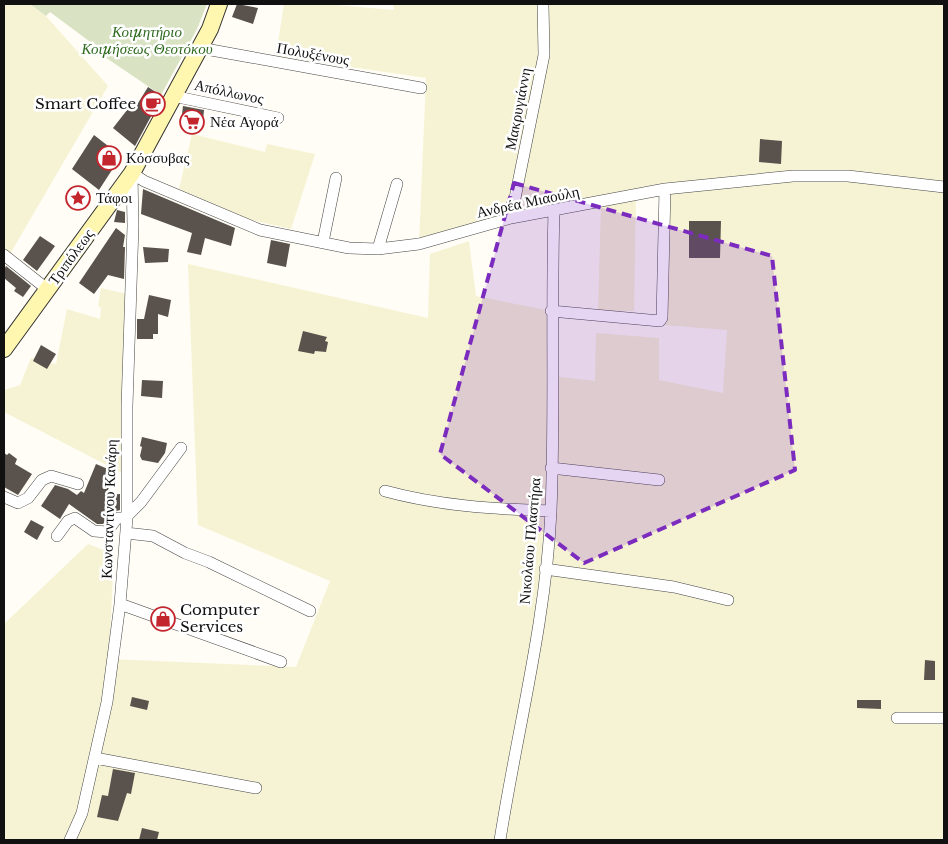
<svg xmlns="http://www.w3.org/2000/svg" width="948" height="844" viewBox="0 0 948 844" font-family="'Libre Baskerville',serif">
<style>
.farmland{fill:#f6f3d4}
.cemetery{fill:#d9e3c4}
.building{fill:#5a524d}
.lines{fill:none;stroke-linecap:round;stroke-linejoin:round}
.street-casing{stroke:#444;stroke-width:12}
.secondary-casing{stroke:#333;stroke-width:18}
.street{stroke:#fff;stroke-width:11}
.secondary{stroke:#fff6b0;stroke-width:16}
.marked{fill:#7b2cbf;fill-opacity:0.2;stroke:#7b2cbf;stroke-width:4;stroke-dasharray:10 6;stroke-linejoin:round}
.labels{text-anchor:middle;stroke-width:5;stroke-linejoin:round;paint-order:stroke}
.park-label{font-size:15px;font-style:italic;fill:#2f6b1f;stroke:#fff}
.street-label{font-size:15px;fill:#111;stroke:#fff}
.poi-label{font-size:15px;fill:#111;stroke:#fff;text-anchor:start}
</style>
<rect width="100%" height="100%" fill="#fffdf5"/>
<path class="farmland" d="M4,4H30L46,16L108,86L10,254L4,249Z
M284,4H325L394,10L393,4H944V840H4V624L88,544L114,554L109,659L296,667L330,581L198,525L188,264L428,318L430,254L469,241L476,296L551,311L552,376L595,381L596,333L659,338V380L723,393L727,330L663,325L665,189L419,244L426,78L276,56Z
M192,134L265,152L267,144L315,154L291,229L248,219L179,189Z
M636,200L634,311H598L601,206Z
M101,288L127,294L122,473L4,412V390L20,385L31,358L56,364L67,309L100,319L101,308L98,306Z"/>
<path class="cemetery" d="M30,4H207L197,29L161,95L96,51L97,47L50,12L46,16Z"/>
<path class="building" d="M237,4L258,8L253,24L232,17Z
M148,87L162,96L135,146L113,128L131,105L135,108Z
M183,106L204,110L203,120L196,125L181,123Z
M94,135L121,156L99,190L72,169Z
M760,139L782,141L781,164L759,162Z
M143,189L235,228L231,246L205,238L201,255L187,252L192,233L141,214Z
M117,210L125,212V223L114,222Z
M689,221H721L720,258H689Z
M116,228L125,235L123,247H125L124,279L108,275L94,294L79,283Z
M40,236L55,246L37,271L23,260Z
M271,240L290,244L286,267L267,263Z
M143,247L169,249L168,262L145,263Z
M6,266L31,286L23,297L14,291L16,288L4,278V270Z
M149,295L171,300L168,317L158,314V334H153V339H137V319H144Z
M303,331L327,337L325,341L328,342L326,352L315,351L314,354L298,351Z
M41,345L56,354L47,369L33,361Z
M142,380L163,381L162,398L141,396Z
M142,437L167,443L165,453L158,463L142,460L140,456L142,447L140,446Z
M4,453L7,455L9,453L17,459L15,464L32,474L18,495L4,487Z
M96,464L115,472L106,495L120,494V510L113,512L103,524H97L69,504L60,519L41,506L55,485L68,489L77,495L81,491L84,493Z
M31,520L44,527L37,540L24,532Z
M925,660L935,661V680H924Z
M132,697L149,701L147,710L130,706Z
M857,700H881V709L857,708Z
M113,769L135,773L131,794L127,793L118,821L97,817L102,795L108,796Z
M142,828L159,832L157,840H139Z"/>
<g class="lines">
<g class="street-casing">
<path id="street" d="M200,48L421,88
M173,96L278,118
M132,173L144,181L260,230L349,248L378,249L419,244L511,218L665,189L793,176H848L944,187
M511,218L544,55L543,4
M323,242L336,178
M378,249L397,184
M4,255L47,289
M551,311L660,321L662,318L665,189
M551,468L659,480
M385,491C440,506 494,509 551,511
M4,497L18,503L28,498L42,480L51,476L78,484
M127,516L141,502L181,448
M126,533L153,536L185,553L209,562L310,611
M57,536L68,521L75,518L94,531L107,532L117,518H127
M545,569L674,587L728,600
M120,604L281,662
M897,718H944
M95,758L256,788
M70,840L82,813L107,702L120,604L127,518V406L133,226L132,173
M500,840C517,731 546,622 551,511C555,411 551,311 554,211"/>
</g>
<g class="secondary-casing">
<path id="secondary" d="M4,349L132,173L210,29L219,4"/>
</g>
<use href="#street" class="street"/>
<use href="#secondary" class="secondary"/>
</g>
<path class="marked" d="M514,183L772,256L795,470L584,563L440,454Z"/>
<defs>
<g id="cafe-ring" transform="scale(1.25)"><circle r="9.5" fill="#fff" stroke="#c4262e" stroke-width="1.5"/><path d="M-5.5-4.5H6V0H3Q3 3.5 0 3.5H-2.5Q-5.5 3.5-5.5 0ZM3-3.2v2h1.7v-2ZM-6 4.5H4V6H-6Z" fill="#c4262e"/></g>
<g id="supermarket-ring" transform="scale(1.25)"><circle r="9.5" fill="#fff" stroke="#c4262e" stroke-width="1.5"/><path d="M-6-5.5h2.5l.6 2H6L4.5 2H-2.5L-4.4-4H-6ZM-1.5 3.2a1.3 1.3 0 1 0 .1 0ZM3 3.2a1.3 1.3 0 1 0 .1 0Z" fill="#c4262e"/></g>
<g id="shop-ring" transform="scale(1.25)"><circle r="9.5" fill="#fff" stroke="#c4262e" stroke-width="1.5"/><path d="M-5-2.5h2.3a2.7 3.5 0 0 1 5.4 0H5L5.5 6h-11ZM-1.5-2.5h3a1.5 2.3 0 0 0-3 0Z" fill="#c4262e"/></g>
<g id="sight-ring" transform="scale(1.25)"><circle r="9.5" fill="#fff" stroke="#c4262e" stroke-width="1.5"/><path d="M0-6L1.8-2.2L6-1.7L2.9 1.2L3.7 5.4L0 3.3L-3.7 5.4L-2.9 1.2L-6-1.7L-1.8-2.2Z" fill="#c4262e"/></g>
</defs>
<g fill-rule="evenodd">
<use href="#cafe-ring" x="153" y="104"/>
<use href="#supermarket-ring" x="192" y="122"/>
<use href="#shop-ring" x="109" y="158"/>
<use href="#sight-ring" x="78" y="198"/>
<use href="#shop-ring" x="163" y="619"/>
</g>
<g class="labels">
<g class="park-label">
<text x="147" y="37">Κοιμητήριο<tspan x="147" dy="17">Κοιμήσεως Θεοτόκου</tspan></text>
</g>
<g class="street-label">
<text transform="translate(313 54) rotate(10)" y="5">Πολυξένους</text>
<text transform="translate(229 92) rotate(12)" y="5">Απόλλωνος</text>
<text transform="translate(518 109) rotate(-79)" y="5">Μακρυγιάννη</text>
<text transform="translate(528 202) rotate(-12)" y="5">Ανδρέα Μιαούλη</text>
<text transform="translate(71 257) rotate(-54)" y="5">Τριπόλεως</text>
<text transform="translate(109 509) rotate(-88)" y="5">Κωνσταντίνου Κανάρη</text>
<text transform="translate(530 541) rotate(-85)" y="5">Νικολάου Πλαστήρα</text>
</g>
<g class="poi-label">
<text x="136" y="109" text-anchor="end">Smart Coffee</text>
<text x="210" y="127">Νέα Αγορά</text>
<text x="126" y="163">Κόσσυβας</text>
<text x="96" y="203">Τάφοι</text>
<text x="180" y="615">Computer<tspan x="180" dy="17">Services</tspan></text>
</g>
</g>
<rect width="948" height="844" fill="none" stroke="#111111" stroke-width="10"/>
</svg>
